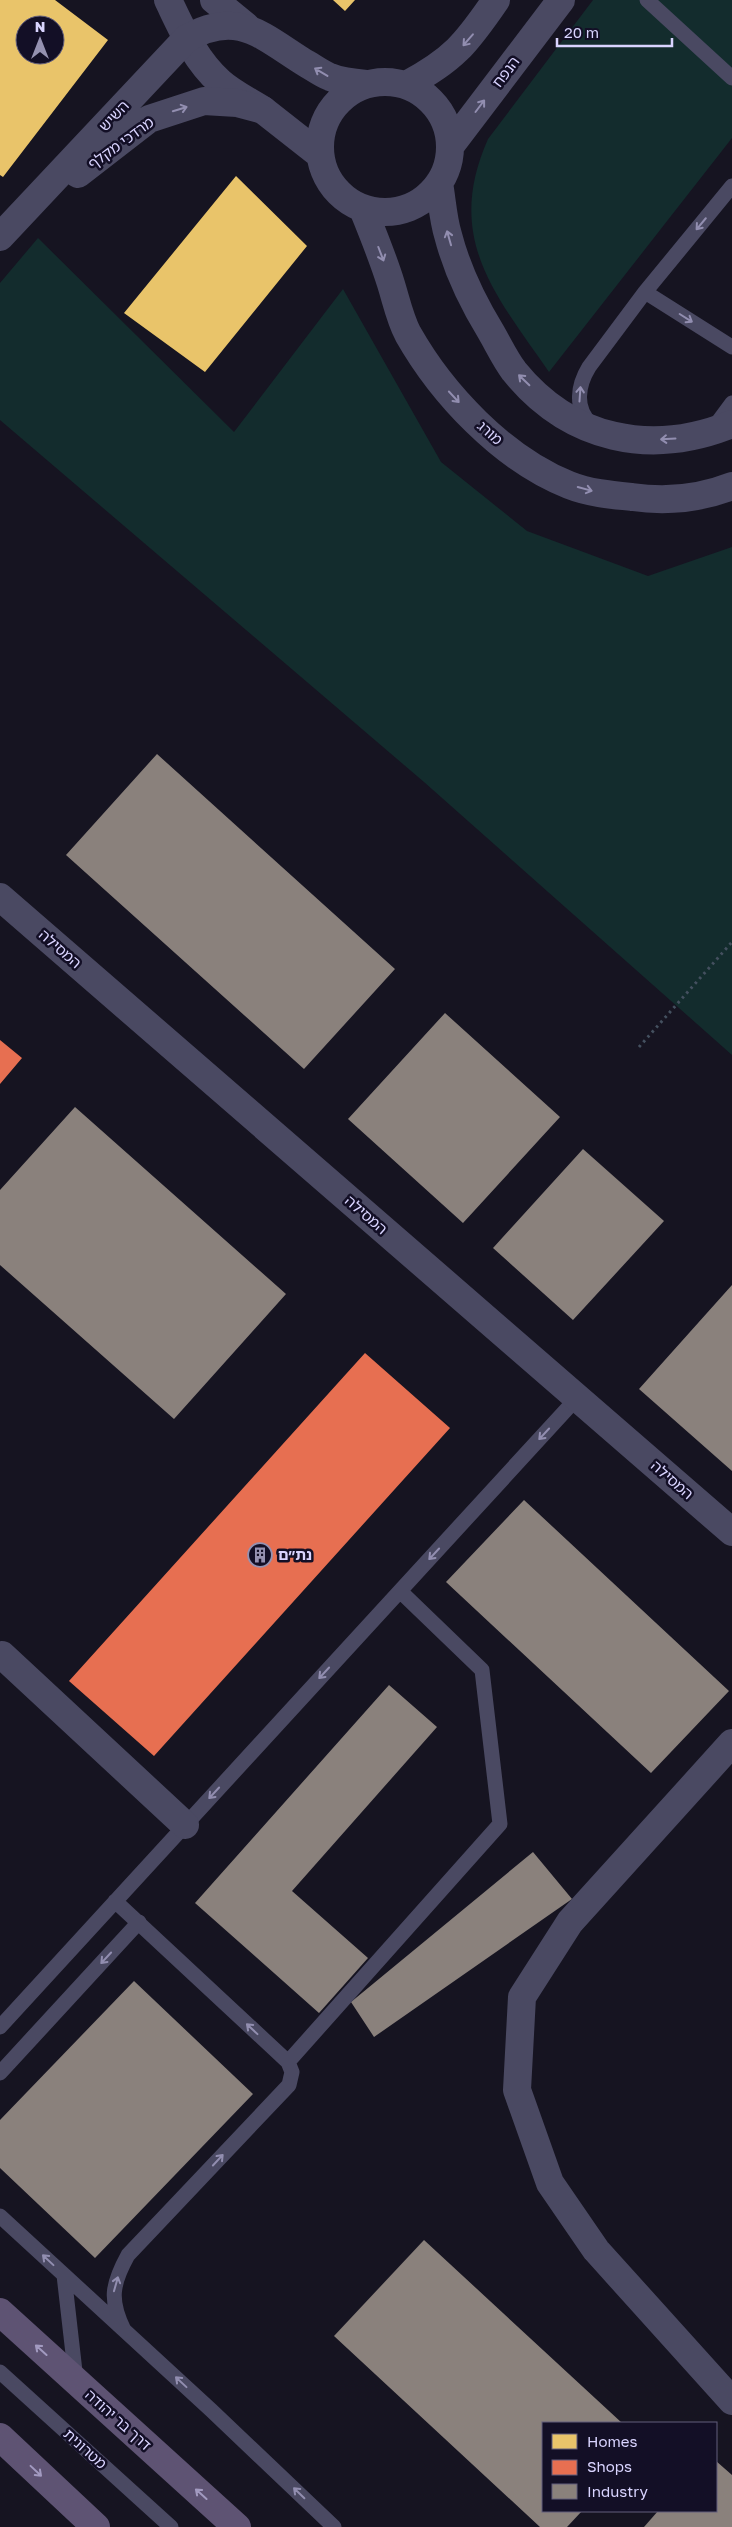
<svg xmlns="http://www.w3.org/2000/svg" width="732" height="2527" viewBox="0 0 732 2527" font-family="'Golos Text','Noto Sans Hebrew',sans-serif">
<style>
.green{fill:#132c2d}
.homes{fill:#e9c46a;fill-rule:evenodd}
.shops{fill:#e76f51}
.industry{fill:#8a817c}
.lines{fill:none;stroke-linecap:round;stroke-linejoin:round}
.path{stroke:#44505f;stroke-width:3;stroke-dasharray:2.5 4;stroke-linecap:butt}
.service{stroke:#4a4962;stroke-width:15}
.minor{stroke:#4a4962;stroke-width:28}
.tertiary{stroke:#4a4962;stroke-width:28}
.primary{stroke:#5e5373;stroke-width:28}
.oneway{stroke:#928eb0}
.oneway2{stroke:#a29ac0}
.labels{text-anchor:middle;stroke-width:5;stroke-linejoin:round;paint-order:stroke}
.street-label{font-size:15px;fill:#d9d4ff;stroke:#130f26}
.poi-label{font-size:15px;font-weight:bold;fill:#d9d4ff;stroke:#130f26;text-anchor:start}
</style>
<rect width="100%" height="100%" fill="#161421"/>
<path class="green" d="M593,0H732V138L549,372C495,294 444,238 488,139Z
M38,238L234,432L343,289L441,462L527,531L648,576L732,547V1055L424,782L0,420V283Z"/>
<path class="homes" d="M0,0H55L108,40L3,177L0,175ZM25,25H55V55H25Z
M333,0H355L345,11Z
M236,176L307,246L205,372L124,313Z"/>
<path class="shops" d="M0,1040L22,1058L0,1084Z
M365,1353L450,1428L154,1756L69,1681Z"/>
<path class="industry" d="M157,754L395,969L304,1069L66,855Z
M445,1013L560,1117L463,1223L348,1119Z
M75,1107L286,1294L174,1419L0,1265V1190Z
M583,1149L664,1221L573,1320L493,1248Z
M732,1285V1471L639,1389Z
M524,1500L729,1691L651,1773L446,1582Z
M389,1685L437,1727L292,1891L368,1958L319,2013L195,1903Z
M533,1852L572,1899L374,2037L351,2002Z
M134,1981L253,2094L95,2258L0,2168V2120Z
M424,2240L622,2423H543V2511H582L567,2527H540L334,2336Z
M716,2461L732,2475V2527H644L658,2511H716Z"/>
<g class="lines">
<path class="path" d="M639,1047L732,942"/>
<path class="service" d="M647,0L732,78
M645,292L732,347
M591,424C574,408 578,385 589,367L645,292L732,186
M715,426L732,403
M115,1901L288,2062L292,2072L289,2085L128,2255C112,2284 109,2300 124,2330
M0,2027L577,1398
M288,2062L500,1824L482,1670L400,1591
M0,2073L139,1922
M0,2216L211,2410L334,2527
M64,2275L76,2380
M0,2372L171,2527"/>
<path class="minor" d="M168,0C182,29 195,60 220,82C232,93 249,101 263,110
M214,0L246,26
M0,897L732,1532
M2,1655L185,1825
M732,1743L570,1922L522,1997L517,2090L550,2183L596,2250L732,2401"/>
<path class="tertiary" d="M320 147a65 65 0 1 1 130 0a65 65 0 1 1-130 0Z
M406,85C453,60 466,44 496,0
M451,145L561,0
M78,174L149,119L204,101L237,103L263,110L319,154
M439,183C442,200 443,219 448,235C457,270 472,301 491,332C498,344 505,359 514,371C570,440 651,457 732,424
M363,209C373,234 383,258 391,284C396,300 400,319 408,334C442,394 503,459 569,485C589,493 611,495 632,497C667,502 699,499 732,486
M0,237L186,39C238,8 263,37 307,64C314,68 322,74 330,77C342,82 355,83 367,84"/>
<path class="primary" d="M0,2312L237,2527
M0,2437L96,2527"/>
</g>
<defs><path id="oneway-shaft" d="M-6 0H5M1.5-3L5.5 0L1.5 3" fill="none" stroke-width="1.6" stroke-linecap="round" stroke-linejoin="round" transform="scale(1.25)"/></defs>
<g class="oneway">
<use href="#oneway-shaft" transform="translate(468 40) rotate(131)"/>
<use href="#oneway-shaft" transform="translate(321 72) rotate(-149)"/>
<use href="#oneway-shaft" transform="translate(480 106) rotate(-53)"/>
<use href="#oneway-shaft" transform="translate(180 109) rotate(-17)"/>
<use href="#oneway-shaft" transform="translate(701 224) rotate(130)"/>
<use href="#oneway-shaft" transform="translate(449 238) rotate(-106)"/>
<use href="#oneway-shaft" transform="translate(381 254) rotate(69)"/>
<use href="#oneway-shaft" transform="translate(686 318) rotate(32)"/>
<use href="#oneway-shaft" transform="translate(524 380) rotate(-136)"/>
<use href="#oneway-shaft" transform="translate(580 394) rotate(-86)"/>
<use href="#oneway-shaft" transform="translate(454 397) rotate(47)"/>
<use href="#oneway-shaft" transform="translate(668 439) rotate(177)"/>
<use href="#oneway-shaft" transform="translate(585 489) rotate(15)"/>
<use href="#oneway-shaft" transform="translate(544 1434) rotate(133)"/>
<use href="#oneway-shaft" transform="translate(434 1554) rotate(133)"/>
<use href="#oneway-shaft" transform="translate(324 1673) rotate(133)"/>
<use href="#oneway-shaft" transform="translate(214 1793) rotate(133)"/>
<use href="#oneway-shaft" transform="translate(106 1958) rotate(133)"/>
<use href="#oneway-shaft" transform="translate(252 2029) rotate(-137)"/>
<use href="#oneway-shaft" transform="translate(218 2160) rotate(-47)"/>
<use href="#oneway-shaft" transform="translate(48 2260) rotate(-137)"/>
<use href="#oneway-shaft" transform="translate(116 2284) rotate(-74)"/>
<use href="#oneway-shaft" transform="translate(181 2382) rotate(-137)"/>
<use href="#oneway-shaft" transform="translate(299 2493) rotate(-136)"/>
</g>
<g class="oneway2">
<use href="#oneway-shaft" transform="translate(41 2350) rotate(-138)"/>
<use href="#oneway-shaft" transform="translate(36 2471) rotate(43)"/>
<use href="#oneway-shaft" transform="translate(201 2494) rotate(-138)"/>
</g>
<defs>
<g id="building-ring" transform="scale(1.25)"><circle r="9.5" fill="#130f26" stroke="#9591b1" stroke-width="1.5"/><path d="M-4-6H4V6H1V3H-1V6H-4ZM-2.5-4.3h1.7v1.8h-1.7ZM.8-4.3h1.7v1.8H.8ZM-2.5-1h1.7V.8h-1.7ZM.8-1h1.7V.8H.8Z" fill="#9591b1"/></g>
</defs>
<g fill-rule="evenodd">
<use href="#building-ring" x="260" y="1555"/>
</g>
<g class="labels">
<g class="street-label">
<text transform="translate(506 72) rotate(-53)" y="5">הנפח</text>
<text transform="translate(114 116) rotate(-47)" y="5">השיש</text>
<text transform="translate(121 143) rotate(-36)" y="5">מרדכי מקלף</text>
<text transform="translate(490 433) rotate(42)" y="5">מורג</text>
<text transform="translate(60 949) rotate(41)" y="5">המסילה</text>
<text transform="translate(366 1215) rotate(41)" y="5">המסילה</text>
<text transform="translate(672 1480) rotate(41)" y="5">המסילה</text>
<text transform="translate(118 2420) rotate(42)" y="5">דרך בר יהודה</text>
<text transform="translate(85 2449) rotate(42)" y="5">מטרונית</text>
</g>
<g class="poi-label">
<text x="278" y="1560">נת״ם</text>
</g>
</g>
<rect x="542" y="2422" width="175" height="90" fill="#130f26" stroke="#625e7d"/>
<rect x="552" y="2434" width="25" height="15" fill="#e9c46a" stroke="#625e7d"/>
<text x="587" y="2447" font-size="15" fill="#d9d4ff">Homes</text>
<rect x="552" y="2460" width="25" height="15" fill="#e76f51" stroke="#625e7d"/>
<text x="587" y="2472" font-size="15" fill="#d9d4ff">Shops</text>
<rect x="552" y="2484" width="25" height="15" fill="#8a817c" stroke="#625e7d"/>
<text x="587" y="2497" font-size="15" fill="#d9d4ff">Industry</text>
<g transform="translate(40 40)"><circle r="24" fill="#130f26" stroke="#625e7d"/>
<path d="M0-4L9 19L0 12L-9 19Z" fill="#9591b1"/>
<text y="-8" font-size="14" font-weight="bold" text-anchor="middle" fill="#d9d4ff">N</text>
</g>
<path d="M557 38v8h115v-8" fill="none" stroke="#d9d4ff" stroke-width="2.5"/>
<text x="564" y="38" font-size="15" fill="#d9d4ff" stroke="#130f26" stroke-width="4" paint-order="stroke">20 m</text>
</svg>
